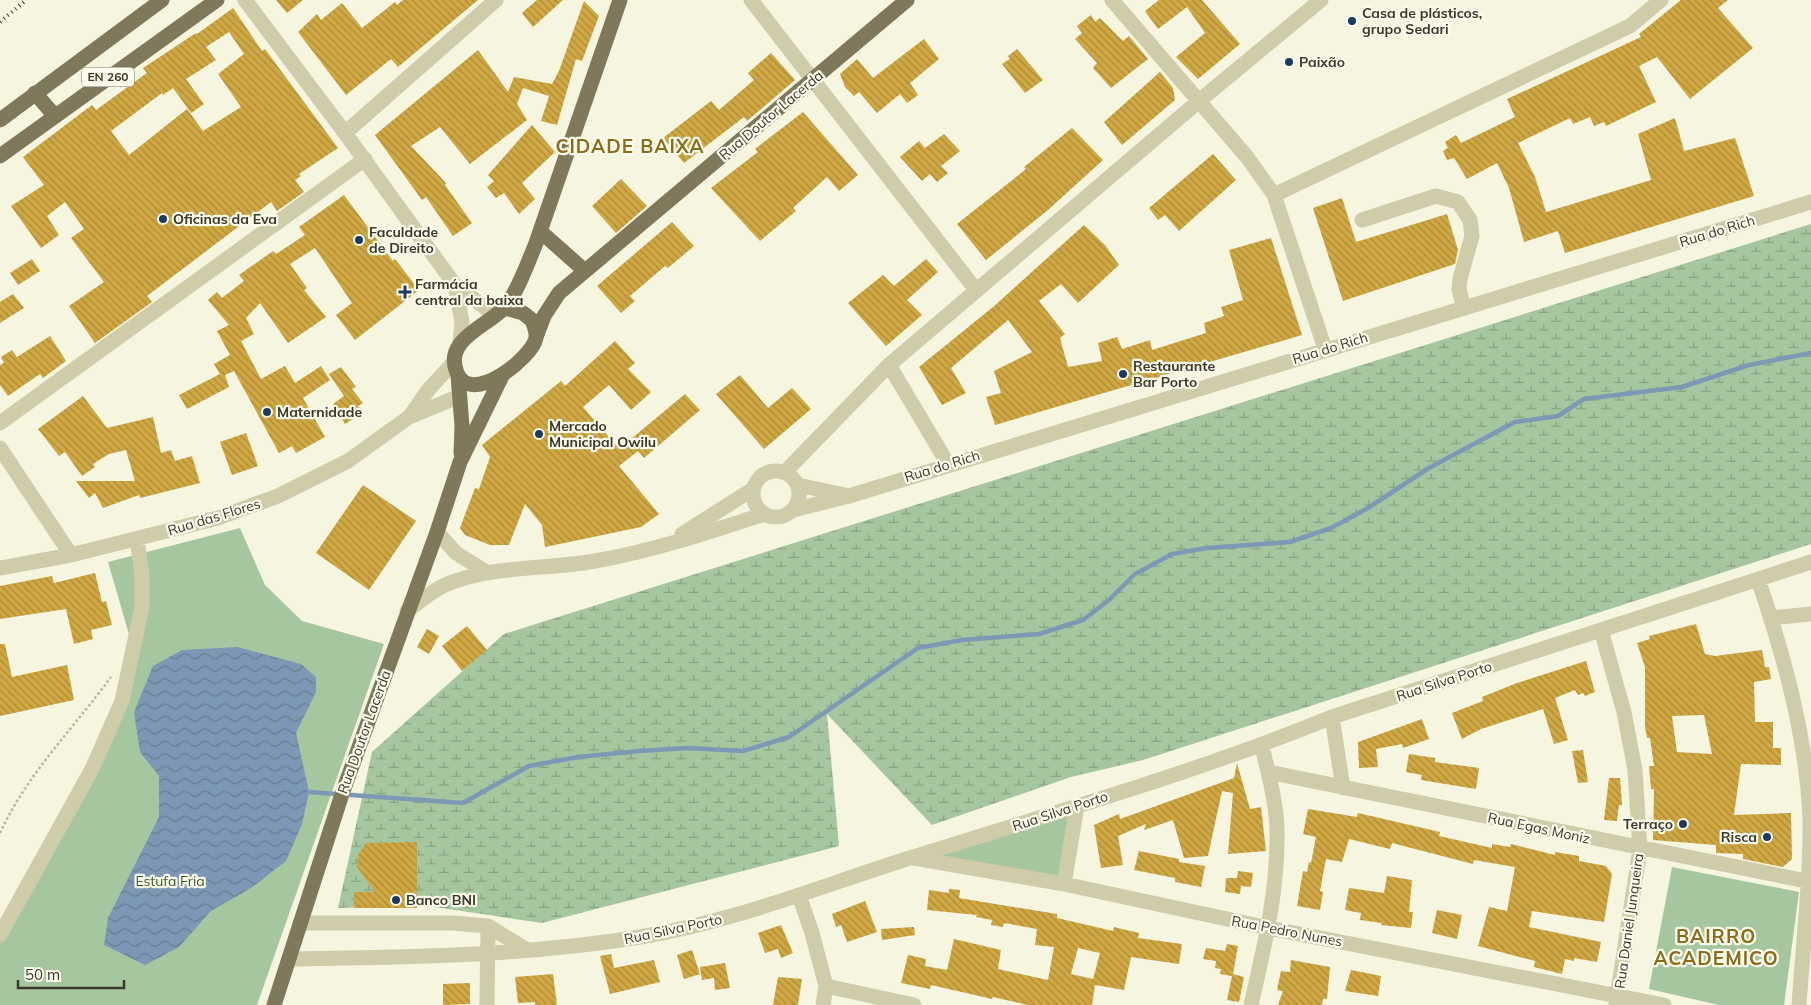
<svg xmlns="http://www.w3.org/2000/svg" width="1811" height="1005" viewBox="0 0 1811 1005" font-family="Mulish,sans-serif">
<style>
.green{fill:#a5c69e}
.wetland{fill:url(#wetland-marsh)}
.water{fill:url(#water-waves)}
.lines{fill:none;stroke-linecap:round;stroke-linejoin:round}
.stream{stroke:#7c98b5;stroke-width:4.5}
.building{fill:url(#building-back-hatch);fill-rule:evenodd}
.path{stroke:#bbb794;stroke-width:2.5;stroke-dasharray:2.5 2.5;stroke-linecap:butt}
.minor{stroke:#cfccaa;stroke-width:15}
.major{stroke:#7f785a;stroke-width:15}
.rail{stroke:#3c382a;stroke-width:4;stroke-dasharray:1 4;stroke-linecap:butt}
.poi-dot{fill:#1b3c62;stroke:#fcfced;stroke-width:2}
.labels{text-anchor:middle;stroke-width:4.5;stroke-linejoin:round;paint-order:stroke}
.shield{fill:#fcfced;stroke:#767364;stroke-width:1}
.shield-label{font-size:12px;font-weight:bold;fill:#3c382a}
.poi-label{font-size:14px;font-weight:bold;fill:#3c382a;stroke:#fcfced;text-anchor:start}
.street-label{font-size:14px;fill:#3c382a;stroke:#fcfced}
.park-label{font-size:14px;fill:#335d2b;stroke:#fcfced}
.district-label{font-size:19px;font-weight:bold;letter-spacing:1px;fill:#8c6b1a;stroke:#fcfced}
</style>
<defs>
<pattern id="wetland-marsh" width="20" height="14" patternUnits="userSpaceOnUse" patternTransform="scale(1.25)"><rect width="20" height="14" fill="#a5c69e"/><path d="M1 5h8M5 5V1M11 12h8M15 12V8" fill="none" stroke="#88a281"/></pattern>
<pattern id="water-waves" width="16" height="10" patternUnits="userSpaceOnUse" patternTransform="scale(1.25)"><rect width="16" height="10" fill="#7c98b5"/><path d="M0 5q4-4 8 0t8 0" fill="none" stroke="#677d93"/></pattern>
<pattern id="building-back-hatch" width="6" height="6" patternUnits="userSpaceOnUse" patternTransform="scale(1.25)"><rect width="6" height="6" fill="#d0a843"/><path d="M-1 5l2 2M0 0l6 6M5-1l2 2" fill="none" stroke="#aa8a38"/></pattern>
</defs>
<rect width="100%" height="100%" fill="#f5f5e0"/>
<path class="green" d="M240,528L265,585L302,621L384,644L257,1005H0V935L92,769L133,648L108,562Z
M1071,813L1059,876L934,856Z
M1672,867L1799,892L1784,1005H1719L1649,989Z"/>
<path class="wetland" d="M1811,224V544L1143,760L1071,777L932,825L827,714L839,846L542,923L422,905L338,908L372,752L504,634Z"/>
<path class="water" d="M237,647L301,664L316,677V692L296,733L309,792L302,824L286,861L251,888L211,911L179,947L145,965L104,945L108,918L159,817V776L140,752L134,712L153,666L182,650Z"/>
<g class="lines">
<path class="stream" d="M309,792L463,803L529,766L578,757L639,751L688,748L743,751L789,737L918,648L962,640L1039,634L1083,620L1109,600L1135,574L1172,554L1207,548L1290,542L1331,528L1368,508L1429,468L1515,422L1558,416L1584,399L1682,387L1749,365L1811,353"/>
</g>
<path class="building" d="M276,0H303L287,13Z
M403,0H478L398,67L391,59L346,95L298,32L317,14L321,20L342,3L362,28L395,2L397,5Z
M537,0H563L533,27L522,13Z
M1159,0H1202L1240,44L1198,79L1176,57L1205,33L1187,7L1158,29L1145,11Z
M1681,0H1728L1718,8L1753,48L1690,99L1657,57L1639,66L1656,102L1606,126L1604,122L1594,126L1590,117L1573,124L1570,118L1518,143L1535,177L1546,212L1651,180L1638,134L1675,118L1684,151L1735,138L1754,196L1565,253L1558,231L1524,242L1509,188L1497,163L1467,179L1454,158L1447,160L1443,151L1448,148L1445,142L1456,135L1461,143L1515,117L1507,99L1641,37L1639,34Z
M584,1L599,16L582,61L576,59L557,125L541,121L549,96L523,88L517,104L527,120L470,164L440,127L411,146L446,183L445,185L472,223L453,236L426,197L422,200L375,135L478,50L508,92L514,77L552,84L559,71Z
M233,8L262,51L265,49L338,148L299,174L301,176L295,180L304,192L277,211L271,202L147,296L152,302L95,343L69,306L104,282L71,238L84,229L65,202L47,216L59,235L41,248L11,206L44,185L23,157L92,105L96,110L147,73L143,68L196,33L197,34ZM229,32L244,54L218,74L241,107L203,131L187,109L129,155L111,131L162,93L163,95L173,88L191,113L204,104L186,79L216,60L206,47Z
M1091,15L1095,22L1100,18L1123,41L1129,36L1148,59L1111,88L1093,68L1097,63L1075,39L1082,33L1077,26Z
M924,39L939,59L910,83L918,95L907,103L900,94L877,113L859,92L854,96L845,87L840,74L857,59L873,78Z
M1017,49L1043,80L1025,93L1002,64L1010,59L1008,56Z
M771,53L795,80L747,121L744,117L684,163L663,138L711,101L719,110L754,80L748,73Z
M1160,72L1173,88L1175,100L1122,145L1104,122Z
M803,112L858,175L839,191L827,177L793,208L796,211L760,241L711,188L758,152L755,149Z
M532,125L555,152L522,183L535,199L519,214L504,193L496,198L487,187L494,181L488,175Z
M1072,128L1103,160L1048,210L986,260L957,224L1026,169L1024,167Z
M944,134L960,151L941,166L948,173L937,182L930,174L922,181L900,157L919,141L925,148Z
M1213,154L1236,180L1179,231L1165,215L1158,220L1149,208Z
M621,179L647,206L616,233L592,206Z
M344,195L393,261L395,259L419,290L355,340L336,315L352,303L315,248L290,264L307,288L304,290L326,317L288,343L260,303L246,318L254,334L241,341L261,379L285,366L295,383L321,366L330,380L303,398L325,437L296,453L292,446L279,453L234,371L225,375L229,387L187,409L179,395L220,374L214,364L230,355L217,331L229,325L208,300L217,292L222,298L244,281L239,275L273,251L276,254L305,235L299,227Z
M1342,198L1356,242L1447,214L1458,250L1455,264L1343,301L1313,208Z
M672,222L694,246L668,268L665,266L630,296L635,301L621,313L597,286Z
M1084,225L1105,245L1119,265L1078,303L1061,284L1039,301L1065,334L1060,338L1068,367L1102,361L1098,343L1117,337L1122,349L1150,340L1152,350L1206,333L1204,323L1224,316L1221,307L1243,300L1229,250L1271,238L1302,335L995,425L986,397L1001,393L994,371L1032,352L1008,320L951,368L966,393L942,405L919,367L993,307Z
M32,259L40,271L18,285L10,273Z
M926,259L938,272L907,300L922,315L886,346L848,303L883,275L894,286Z
M13,294L24,308L0,323V302Z
M50,336L66,361L43,378L40,374L8,396L0,385V365L4,363L1,357L12,350L17,357Z
M615,341L635,363L628,369L651,392L631,410L609,385L583,407L619,449L685,394L700,410L644,458L638,451L619,466L659,514L641,527L545,547L542,525L525,504L509,545H490L465,535L460,528L475,488L479,489L490,457L482,445L561,381L565,386Z
M341,367L356,387L352,389L363,403L358,406L363,413L345,424L333,404L344,396L329,374Z
M740,375L768,408L792,388L811,409L764,449L716,394Z
M83,396L107,428L153,417L161,453L171,450L175,461L192,456L200,483L140,498L139,495L103,508L95,493L89,498L76,481H135L126,450L109,454L93,464L95,467L82,476L65,452L59,456L38,429Z
M246,433L258,466L232,475L220,442Z
M363,485L416,521L369,590L316,553Z
M95,573L102,602L106,601L112,625L91,630L93,639L74,644L66,609L0,619V586L52,576L54,583Z
M1696,624L1705,654L1715,656L1762,650L1765,667H1769L1771,679L1754,682L1755,722H1773V748H1781V765L1741,764L1734,815L1791,813L1792,859L1783,867L1743,859V854L1716,853V845L1653,840L1654,789H1651L1649,766H1654L1650,738H1647L1645,727V667L1637,643L1650,639L1649,636ZM1704,715L1712,754L1677,752L1672,716Z
M467,626L487,650L462,671L442,646Z
M427,629L439,636L429,654L417,647Z
M0,644H5L12,677L67,665L74,700L0,716Z
M1586,661L1595,692L1585,696L1583,693L1578,695L1575,690L1555,698L1568,740L1554,744L1543,709L1481,729L1462,739L1452,713L1483,701L1482,697L1517,683Z
M1422,719L1429,739L1403,748L1402,744L1376,749L1378,767L1359,768L1358,742Z
M1583,750L1588,782L1578,783L1572,751Z
M1409,754L1435,758V762L1479,768L1476,789L1421,780L1422,775L1406,772Z
M1237,763L1250,809L1261,807L1266,851L1228,854L1233,793L1222,791L1208,856L1184,858L1173,820L1144,830L1146,824L1118,836L1123,865L1101,868L1094,825L1119,814L1120,819L1234,778Z
M1609,778H1620L1622,805H1619L1617,821L1604,820Z
M1308,809L1357,817L1358,813L1440,832L1439,836L1492,848V844L1510,847L1511,844L1555,855V852L1579,856V861L1606,866L1612,874L1604,922L1532,911L1529,927L1601,942L1597,962L1574,958V961L1565,959L1562,974L1534,967L1535,961L1478,946L1489,907L1507,911L1515,867L1474,860L1473,864L1392,843L1390,849L1349,839L1342,862L1326,859L1320,891L1323,892L1320,910L1297,906L1303,871L1307,872L1309,862L1311,863L1316,837L1303,834Z
M417,842V908H354V892H375L357,867L358,855L366,843Z
M1139,851L1179,859V862L1205,866L1201,887L1175,882V878L1134,870Z
M1238,871L1253,873L1251,887L1241,886L1240,894L1225,892L1226,878H1237Z
M1387,876L1412,880L1409,912H1413L1411,928L1381,925L1382,923L1360,920L1361,913L1345,910L1349,888L1384,893Z
M949,889L960,890L959,898L1057,914V918L1113,931L1114,927L1139,933L1138,938L1182,944L1179,964L1131,957L1124,990L1095,985L1092,1005H1028L993,997L992,999L931,985L930,989L901,983L908,955L926,959L925,966L947,970L954,939L1001,950L998,969L1048,980L1054,947L1035,945L1037,929L1004,923L1003,927L991,925L992,920L976,917L977,915L927,910L929,890L949,893ZM1078,948L1100,953L1093,979L1071,974Z
M865,901L877,932L847,942L841,925L836,927L832,914Z
M1437,910L1462,915L1457,939L1432,933Z
M781,925L793,953L781,958L778,949L765,953L758,933Z
M914,927L915,935L882,940L881,929Z
M1227,944L1238,946L1233,974L1244,977L1239,1002L1227,1000L1232,976L1220,974L1221,969L1215,968L1216,961L1203,959L1206,948L1225,951Z
M692,950L700,974L684,979L677,955Z
M611,954L614,968L654,960L660,982L610,994L600,956Z
M1291,960L1330,967L1327,999H1323L1322,1005H1278L1283,991L1277,990L1281,971L1290,972Z
M725,963L730,988L715,990L714,978L702,980L700,967Z
M1351,970L1381,976L1378,996L1345,991Z
M553,974L557,1005H535V1002L518,1003L515,977Z
M778,977L802,979L798,1005H773Z
M470,983V1004L443,1005V984Z"/>
<g class="lines">
<path class="path" d="M0,833C27,774 73,729 111,677"/>
<path class="minor" d="M245,0L345,133L455,285L495,315
M751,0L976,290
M1112,0L1247,157L1274,195L1325,349
M345,133L496,0
M1274,195L1630,26L1661,0
M1362,220L1436,196L1458,202L1470,220L1472,236L1460,279L1459,289L1464,308
M455,285L462,322L460,342
M889,365L948,464
M410,416L429,389L454,362
M0,423L365,159
M0,448L71,555
M753 494a23 23 0 1 1 46 0a23 23 0 1 1-46 0Z
M785,472L889,365L1199,101L1321,0
M798,485L845,495
M793,510L849,496L1811,202
M437,532L456,553L488,573
M682,534L753,489
M0,568L71,555L218,518L278,496L348,461L409,417L460,396
M1758,579C1784,656 1806,735 1810,816C1811,878 1803,943 1799,1005
M407,611C419,602 432,591 445,585C492,565 546,570 595,561C653,551 709,532 764,514
M1771,618L1811,614
M1601,630L1624,712L1635,770L1640,849L1616,1004
M1332,717L1343,788
M1268,772L1811,882
M914,858L1064,884L1269,928L1664,1005
M1064,884L1077,806
M799,895L812,933L826,986L823,1005
M300,923H452L488,926L527,950
M0,935L92,769L122,701L142,607V574L137,539
M289,959C407,957 524,956 640,937C733,922 821,886 910,858C1052,813 1195,773 1332,717L1811,562
M826,986L914,1005
M487,1005L488,926
M1251,1005C1264,948 1278,891 1277,832C1277,804 1268,773 1262,746"/>
<path class="major" d="M35,93L54,115
M0,120L162,0
M0,156L217,0
M540,231L585,271
M505,308L523,313L532,320C534,326 537,332 536,338C532,358 471,407 457,373C443,340 486,327 504,308C516,296 529,260 536,243L620,0
M536,337L544,316L559,293L907,0
M458,375L462,426L461,453
M274,1005L342,794L437,532L460,462L503,374"/>
<path class="rail" d="M0,22L26,0"/>
</g>
<g class="poi-dot">
<circle cx="1352" cy="21" r="5"/>
<circle cx="1289" cy="62" r="5"/>
<circle cx="163" cy="219" r="5"/>
<circle cx="359" cy="240" r="5"/>
<path d="M402.5 284.5h5v5h5v5h-5v5h-5v-5h-5v-5h5z"/>
<circle cx="1123" cy="374" r="5"/>
<circle cx="267" cy="412" r="5"/>
<circle cx="539" cy="434" r="5"/>
<circle cx="1683" cy="824" r="5"/>
<circle cx="1767" cy="837" r="5"/>
<circle cx="396" cy="900" r="5"/>
</g>
<g class="labels">
<rect class="shield" x="82" y="67.5" width="52" height="19" rx="4"/>
<g class="shield-label">
<text x="108" y="81">EN 260</text>
</g>
<g class="poi-label">
<text x="1362" y="18">Casa de plásticos,<tspan x="1362" dy="16">grupo Sedari</tspan></text>
<text x="1299" y="67">Paixão</text>
<text x="173" y="224">Oficinas da Eva</text>
<text x="369" y="237">Faculdade<tspan x="369" dy="16">de Direito</tspan></text>
<text x="415" y="289">Farmácia<tspan x="415" dy="16">central da baixa</tspan></text>
<text x="1133" y="371">Restaurante<tspan x="1133" dy="16">Bar Porto</tspan></text>
<text x="277" y="417">Maternidade</text>
<text x="549" y="431">Mercado<tspan x="549" dy="16">Municipal Owilu</tspan></text>
<text x="1673" y="829" text-anchor="end">Terraço</text>
<text x="1757" y="842" text-anchor="end">Risca</text>
<text x="406" y="905">Banco BNI</text>
</g>
<g class="street-label">
<text transform="translate(771 115) rotate(-40)" y="5">Rua Doutor Lacerda</text>
<text transform="translate(1717 231) rotate(-17)" y="5">Rua do Rich</text>
<text transform="translate(1330 348) rotate(-17)" y="5">Rua do Rich</text>
<text transform="translate(942 466) rotate(-17)" y="5">Rua do Rich</text>
<text transform="translate(214 517) rotate(-17)" y="5">Rua das Flores</text>
<text transform="translate(1444 681) rotate(-18)" y="5">Rua Silva Porto</text>
<text transform="translate(364 732) rotate(-70)" y="5">Rua Doutor Lacerda</text>
<text transform="translate(1060 811) rotate(-18)" y="5">Rua Silva Porto</text>
<text transform="translate(1539 828) rotate(12)" y="5">Rua Egas Moniz</text>
<text transform="translate(1629 921) rotate(-82)" y="5">Rua Daniel Junqueira</text>
<text transform="translate(673 929) rotate(-12)" y="5">Rua Silva Porto</text>
<text transform="translate(1287 931) rotate(11)" y="5">Rua Pedro Nunes</text>
</g>
<g class="park-label">
<text x="170" y="886">Estufa Fria</text>
</g>
<g class="district-label">
<text x="630" y="153">CIDADE BAIXA</text>
<text x="1716" y="943">BAIRRO<tspan x="1716" dy="22">ACADEMICO</tspan></text>
</g>
</g>
<path d="M18 980v8h106v-8" fill="none" stroke="#3c382a" stroke-width="2.5"/>
<text x="25" y="980" font-size="15" fill="#3c382a" stroke="#fcfced" stroke-width="4" paint-order="stroke">50 m</text>
</svg>
